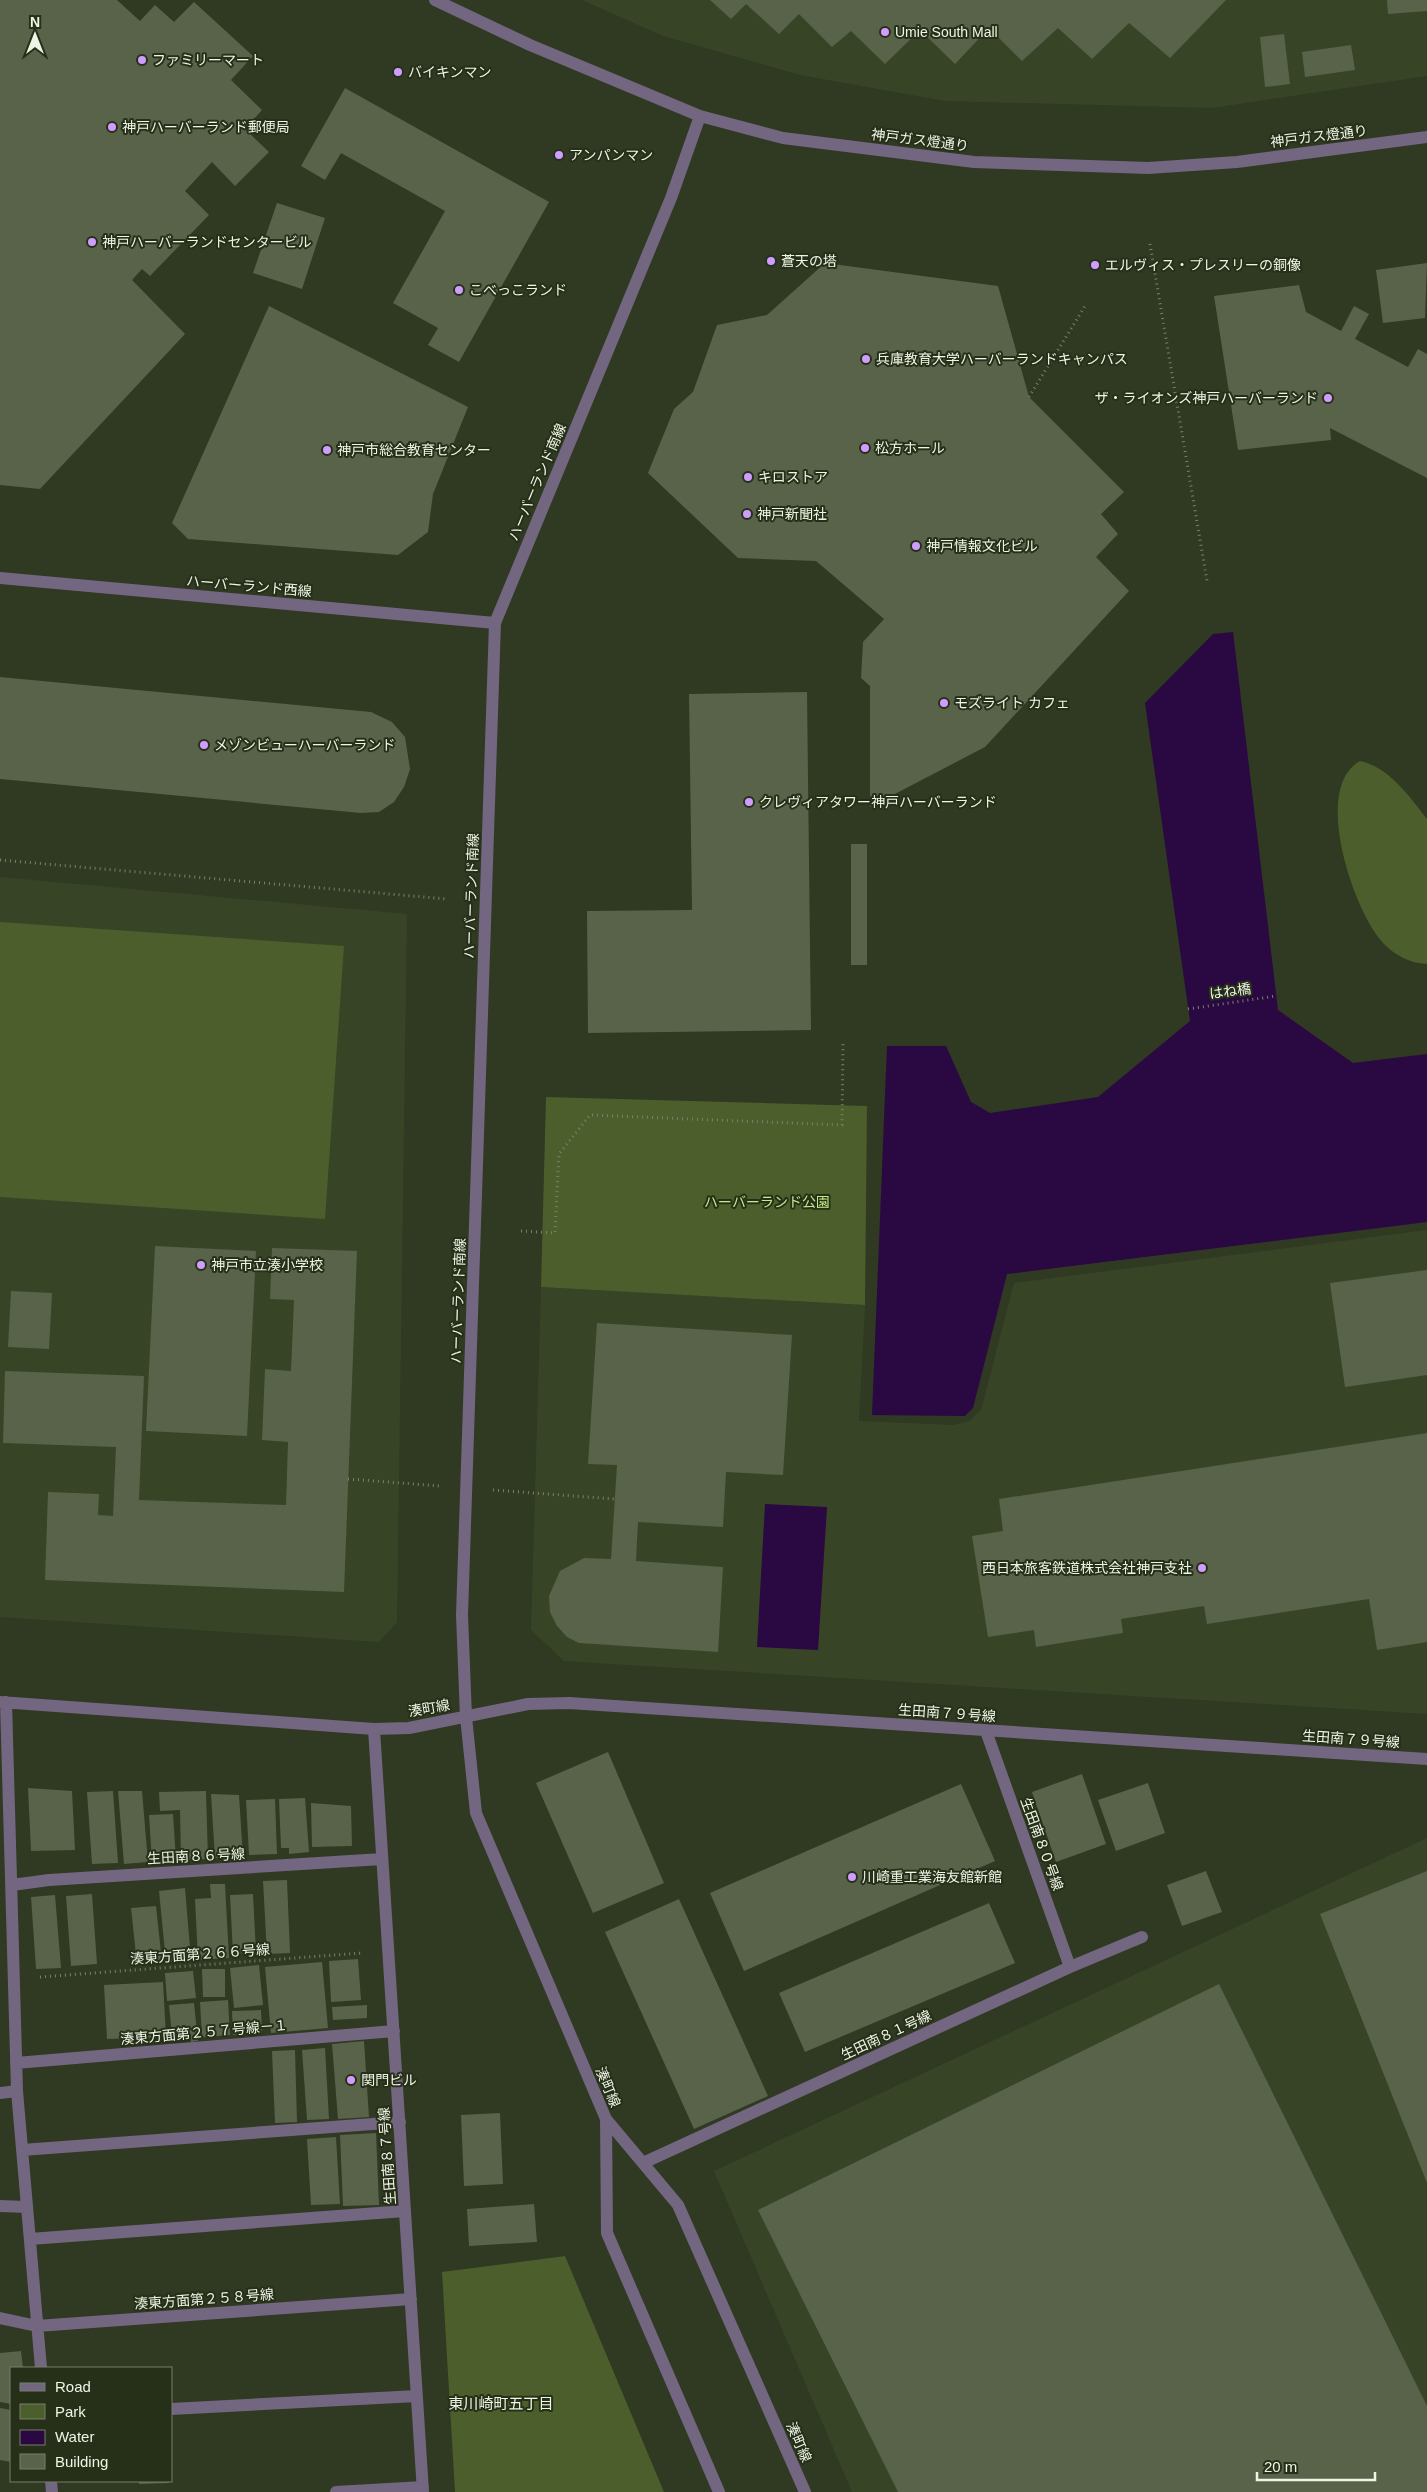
<svg xmlns="http://www.w3.org/2000/svg" width="1427" height="2492" viewBox="0 0 1427 2492" font-family="Helvetica,'Noto Sans JP',sans-serif">
<style>
.built{fill:#384426}
.green{fill:#4b5e2b}
.water{fill:#2a0841}
.building{fill:#58634a}
.lines{fill:none;stroke-linecap:round;stroke-linejoin:round}
.path{stroke:#79816d;stroke-width:3;stroke-dasharray:1 4;stroke-linecap:butt}
.minor{stroke:#736681;stroke-width:12}
.poi-dot{fill:#d09dff;stroke:#262f18;stroke-width:2}
.labels{text-anchor:middle;stroke-width:4;stroke-linejoin:round;paint-order:stroke}
.poi-label{font-size:14px;fill:#eef4e6;stroke:#262f18;text-anchor:start}
.street-label{font-size:14px;fill:#eef4e6;stroke:#262f18}
.park-label{font-size:14px;fill:#c3ea89;stroke:#262f18}
.neighbourhood-label{font-size:15px;fill:#eef4e6;stroke:#262f18}
</style>
<rect width="100%" height="100%" fill="#303922"/>
<path class="built" d="M582,0H1427V76L1212,108L945,101L800,75L663,36Z
M0,877L407,914L397,1622L379,1642L0,1617Z
M1427,1230V1714L564,1661L531,1630L541,1287L865,1305L859,1421L953,1425L970,1421L981,1410L1014,1283Z
M1427,1838V2492H852L714,2171Z"/>
<path class="green" d="M1360,761C1389,767 1409,796 1427,819V964C1409,963 1396,956 1383,943C1354,912 1311,788 1360,761Z
M0,922L344,946L325,1219L0,1197Z
M546,1097L867,1106L865,1305L541,1287Z
M565,2256L664,2492H455L442,2272Z"/>
<path class="water" d="M1233,632L1278,1010L1353,1063L1427,1054V1222L1007,1274L973,1408L965,1416L872,1415L887,1046H946L971,1102L990,1113L1098,1097L1190,1021L1145,703L1213,634Z
M765,1504L827,1507L818,1650L757,1647Z"/>
<path class="building" d="M0,0H117L140,21L155,5L174,22L194,2L253,56L231,80L262,110L245,129L269,152L235,186L212,162L185,191L209,215L150,276L142,269L132,280L185,334L40,489L0,485Z
M710,0H1226L1170,58L1129,23L1092,59L1058,28L1022,61L989,28L955,64L920,30L885,64L851,31L832,47L799,14L779,34L746,4L731,19Z
M1387,0H1427V11L1388,14Z
M1284,34L1290,84L1265,87L1260,37Z
M1351,45L1355,70L1305,77L1302,52Z
M345,88L549,202L459,362L428,345L438,328L393,303L445,211L341,153L325,180L301,166Z
M277,203L325,218L302,289L253,273Z
M825,263L998,286L1029,397L1124,492L1101,514L1118,534L1096,557L1129,591L985,747L870,807V686L861,678L863,642L884,619L816,561L738,558L648,473L674,409L693,392L717,325L767,315Z
M1427,263L1425,318L1383,323L1376,270Z
M1299,285L1306,312L1341,331L1354,306L1369,314L1355,339L1408,367L1418,349L1427,354V478L1330,428L1331,440L1238,450L1214,296Z
M269,306L468,407L433,494L428,532L398,555L188,539L172,523Z
M0,677L371,712L392,722L405,737L410,769L404,787L394,802L379,812L361,813L0,779Z
M807,692L811,1030L588,1033L587,911L692,910L689,694Z
M851,844H867V965H851Z
M155,1246L256,1251L247,1436L146,1431Z
M272,1248L357,1251L344,1592L45,1580L48,1492L99,1494L98,1515L113,1516L116,1447L3,1443L5,1371L144,1376L139,1500L286,1505L288,1442L262,1440L265,1369L291,1371L294,1300L270,1299Z
M1427,1270V1375L1345,1387L1330,1283Z
M11,1291L52,1293L49,1349L8,1347Z
M597,1323L792,1335L783,1475L726,1472L723,1527L638,1522L636,1561L723,1567L718,1652L579,1643L567,1637L557,1626L550,1612L549,1596L560,1571L584,1558L611,1559L617,1465L588,1464Z
M1427,1433V1642L1377,1650L1369,1599L1207,1624L1204,1606L1121,1619L1123,1633L1036,1647L1034,1630L988,1637L972,1536L1003,1531L999,1499Z
M608,1752L664,1883L593,1913L536,1783Z
M1082,1774L1106,1844L1056,1862L1032,1792Z
M1148,1783L1165,1833L1116,1851L1098,1800Z
M961,1784L995,1861L744,1971L710,1893Z
M28,1788L72,1791L75,1850L31,1851Z
M113,1791L118,1863L92,1864L87,1792Z
M118,1791H142L148,1862L124,1864Z
M206,1791L208,1859L181,1860L180,1810L160,1811L159,1792Z
M211,1794L239,1795L243,1857L215,1858Z
M305,1798L309,1852L289,1854V1848H281L279,1799Z
M275,1799L277,1854L249,1855L246,1800Z
M311,1803L351,1806L352,1846L312,1847Z
M173,1814L176,1861L152,1862L149,1815Z
M1206,1871L1222,1912L1182,1926L1167,1885Z
M1427,1871V2183L1320,1914Z
M287,1880L290,1953L267,1954L263,1881Z
M210,1884H225L229,1958L198,1960L195,1899L211,1898Z
M185,1888L191,1960L166,1962L159,1891Z
M92,1894L97,1964L71,1966L66,1896Z
M253,1894L256,1953L233,1954L230,1895Z
M55,1895L61,1968L36,1969L31,1897Z
M679,1899L768,2096L694,2129L605,1932Z
M989,1903L1015,1963L805,2052L779,1993Z
M156,1906L162,1962L137,1964L131,1908Z
M358,1959L361,2000L331,2002L329,1961Z
M322,1962L328,2028L271,2033L265,1967Z
M259,1965L263,2005L234,2008L230,1968Z
M202,1969H225V1997H203Z
M193,1971L196,1998L167,2001L165,1973Z
M163,1982L166,2037L107,2039L104,1985Z
M1219,1984L1427,2406V2492H898L758,2210Z
M228,2000L230,2035L202,2037L200,2002Z
M194,2003L198,2041L191,2042V2037L178,2039L177,2035H172L169,2005Z
M367,2005V2018L333,2020L332,2007Z
M261,2010L262,2033L233,2035L232,2011Z
M364,2041L369,2117L338,2119L332,2044Z
M325,2048L329,2119L307,2120L302,2050Z
M295,2050L297,2122L275,2123L272,2051Z
M500,2113L503,2184L464,2186L461,2115Z
M376,2133L379,2205L343,2206L340,2135Z
M336,2137L340,2204L311,2205L307,2139Z
M534,2204L537,2242L469,2246L467,2209Z
M21,2351L23,2368H11V2404L0,2402V2353Z
M0,2408L11,2410V2462L0,2460Z
M139,2481H169V2483L139,2484Z"/>
<g class="lines">
<path class="path" d="M1150,244L1207,581
M1029,397L1085,306
M0,860L447,899
M1188,1009L1276,996
M521,1231L555,1233L559,1154L590,1115L842,1125L843,1043
M348,1479L440,1486
M493,1490L615,1499
M40,1977L362,1953"/>
<path class="minor" d="M435,0L530,45L700,116L783,138L974,162L1148,168L1237,162L1427,137
M700,116L671,198L495,623L462,1615L466,1717L476,1813L606,2119L678,2205L805,2492
M0,578L495,623
M0,1702L374,1729L409,1728L528,1704L569,1703L1427,1759
M6,1702L17,2091L41,2368
M374,1729L423,2492
M986,1731L1070,1967
M12,1885L49,1880L382,1859
M16,2063L394,2031
M0,2093L17,2091
M606,2119L607,2233L719,2492
M22,2150L400,2122
M643,2163L1070,1967L1142,1937
M0,2206L27,2207
M30,2239L405,2211
M0,2318L37,2326L411,2299
M171,2409L417,2396
M51,2481L52,2492
M336,2492L423,2487"/>
</g>
<g class="poi-dot">
<circle cx="885" cy="32" r="5"/>
<circle cx="142" cy="60" r="5"/>
<circle cx="398" cy="72" r="5"/>
<circle cx="112" cy="127" r="5"/>
<circle cx="559" cy="155" r="5"/>
<circle cx="92" cy="242" r="5"/>
<circle cx="771" cy="261" r="5"/>
<circle cx="1095" cy="265" r="5"/>
<circle cx="459" cy="290" r="5"/>
<circle cx="866" cy="359" r="5"/>
<circle cx="1328" cy="398" r="5"/>
<circle cx="865" cy="448" r="5"/>
<circle cx="327" cy="450" r="5"/>
<circle cx="748" cy="477" r="5"/>
<circle cx="747" cy="514" r="5"/>
<circle cx="916" cy="546" r="5"/>
<circle cx="944" cy="703" r="5"/>
<circle cx="204" cy="745" r="5"/>
<circle cx="749" cy="802" r="5"/>
<circle cx="201" cy="1265" r="5"/>
<circle cx="1202" cy="1568" r="5"/>
<circle cx="852" cy="1877" r="5"/>
<circle cx="351" cy="2080" r="5"/>
</g>
<g class="labels">
<g class="poi-label">
<text x="895" y="37">Umie South Mall</text>
<text x="152" y="65">ファミリーマート</text>
<text x="408" y="77">バイキンマン</text>
<text x="122" y="132">神戸ハーバーランド郵便局</text>
<text x="569" y="160">アンパンマン</text>
<text x="102" y="247">神戸ハーバーランドセンタービル</text>
<text x="781" y="266">蒼天の塔</text>
<text x="1105" y="270">エルヴィス・プレスリーの銅像</text>
<text x="469" y="295">こべっこランド</text>
<text x="876" y="364">兵庫教育大学ハーバーランドキャンパス</text>
<text x="1318" y="403" text-anchor="end">ザ・ライオンズ神戸ハーバーランド</text>
<text x="875" y="453">松方ホール</text>
<text x="337" y="455">神戸市総合教育センター</text>
<text x="758" y="482">キロストア</text>
<text x="757" y="519">神戸新聞社</text>
<text x="926" y="551">神戸情報文化ビル</text>
<text x="954" y="708">モズライト カフェ</text>
<text x="214" y="750">メゾンビューハーバーランド</text>
<text x="759" y="807">クレヴィアタワー神戸ハーバーランド</text>
<text x="211" y="1270">神戸市立湊小学校</text>
<text x="1192" y="1573" text-anchor="end">西日本旅客鉄道株式会社神戸支社</text>
<text x="862" y="1882">川崎重工業海友館新館</text>
<text x="361" y="2085">関門ビル</text>
</g>
<g class="street-label">
<text transform="translate(1319 136) rotate(-7)" y="5">神戸ガス燈通り</text>
<text transform="translate(920 140) rotate(7)" y="5">神戸ガス燈通り</text>
<text transform="translate(537 482) rotate(-67)" y="5">ハーバーランド南線</text>
<text transform="translate(249 586) rotate(5)" y="5">ハーバーランド西線</text>
<text transform="translate(471 896) rotate(-88)" y="5">ハーバーランド南線</text>
<text transform="translate(1230 991) rotate(-8)" y="5">はね橋</text>
<text transform="translate(458 1301) rotate(-88)" y="5">ハーバーランド南線</text>
<text transform="translate(429 1708) rotate(-10)" y="5">湊町線</text>
<text transform="translate(947 1713) rotate(4)" y="5">生田南７９号線</text>
<text transform="translate(1351 1739) rotate(4)" y="5">生田南７９号線</text>
<text transform="translate(1042 1844) rotate(70)" y="5">生田南８０号線</text>
<text transform="translate(196 1856) rotate(-3)" y="5">生田南８６号線</text>
<text transform="translate(200 1954) rotate(-4)" y="5">湊東方面第２６６号線</text>
<text transform="translate(204 2032) rotate(-5)" y="5">湊東方面第２５７号線－１</text>
<text transform="translate(886 2035) rotate(-25)" y="5">生田南８１号線</text>
<text transform="translate(608 2087) rotate(67)" y="5">湊町線</text>
<text transform="translate(387 2156) rotate(-94)" y="5">生田南８７号線</text>
<text transform="translate(204 2299) rotate(-4)" y="5">湊東方面第２５８号線</text>
<text transform="translate(799 2442) rotate(66)" y="5">湊町線</text>
</g>
<g class="park-label">
<text x="767" y="1207">ハーバーランド公園</text>
</g>
<g class="neighbourhood-label">
<text x="501" y="2409">東川崎町五丁目</text>
</g>
</g>
<rect x="10" y="2367" width="162" height="115" fill="#262f18" stroke="#767e6a"/>
<rect x="20" y="2383" width="25" height="8" fill="#736681" stroke="#767e6a"/>
<text x="55" y="2392" font-size="15" fill="#eef4e6">Road</text>
<rect x="20" y="2404" width="25" height="15" fill="#4b5e2b" stroke="#767e6a"/>
<text x="55" y="2417" font-size="15" fill="#eef4e6">Park</text>
<rect x="20" y="2430" width="25" height="15" fill="#2a0841" stroke="#767e6a"/>
<text x="55" y="2442" font-size="15" fill="#eef4e6">Water</text>
<rect x="20" y="2454" width="25" height="15" fill="#58634a" stroke="#767e6a"/>
<text x="55" y="2467" font-size="15" fill="#eef4e6">Building</text>
<g transform="translate(35 35)" stroke="#262f18" stroke-width="4" paint-order="stroke">
<path d="M0-4L9 19L0 12L-9 19Z" fill="#eef4e6"/>
<text y="-8" font-size="14" font-weight="bold" text-anchor="middle" fill="#eef4e6">N</text>
</g>
<path d="M1257 2472v8h118v-8" fill="none" stroke="#eef4e6" stroke-width="2.5"/>
<text x="1264" y="2472" font-size="15" fill="#eef4e6" stroke="#262f18" stroke-width="4" paint-order="stroke">20 m</text>
</svg>
